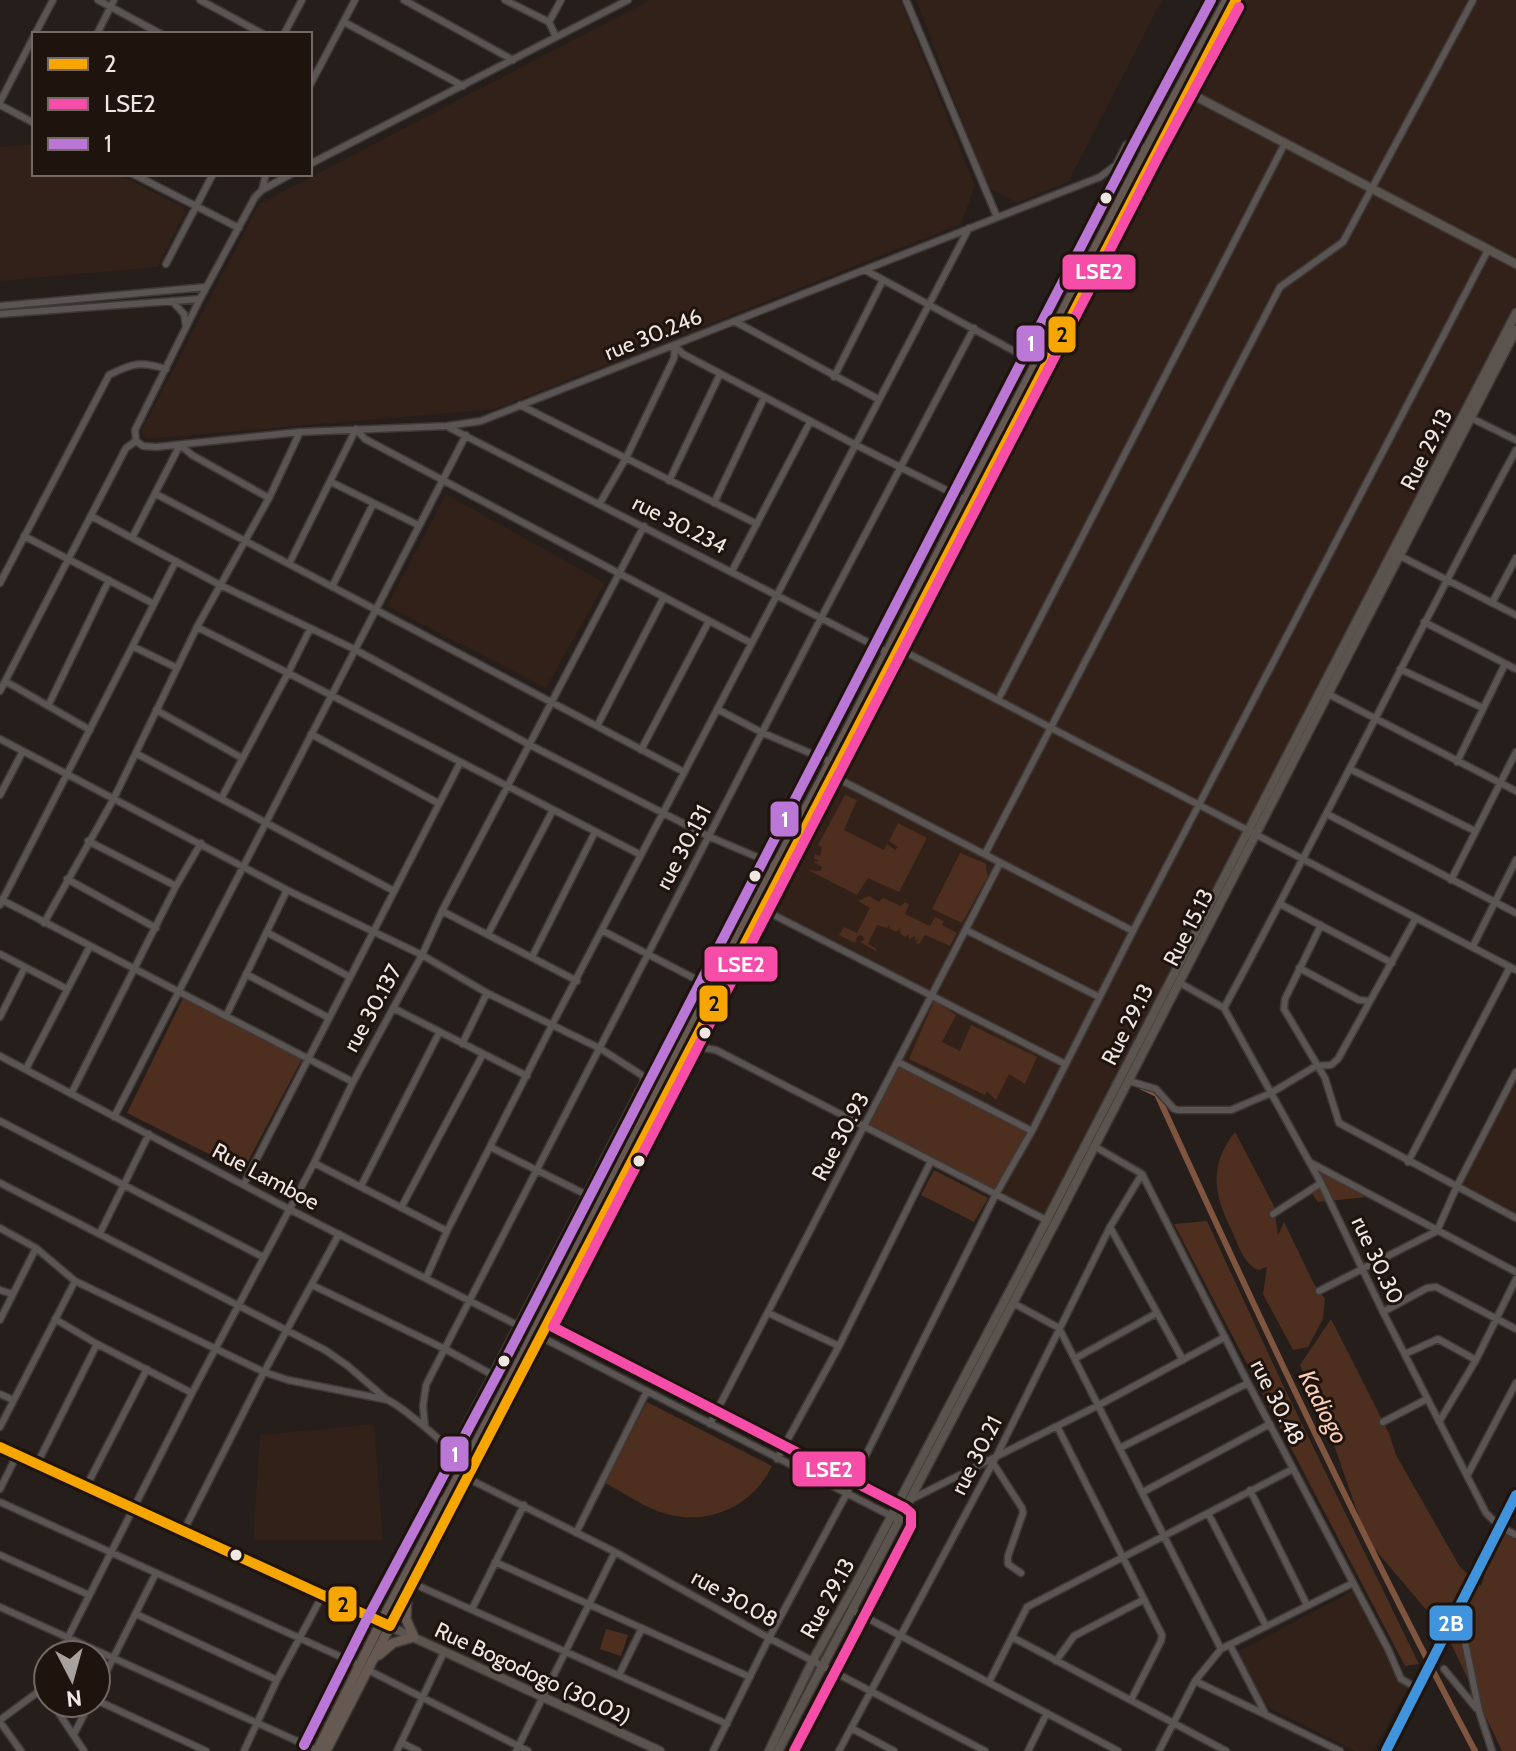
<svg xmlns="http://www.w3.org/2000/svg" width="1516" height="1751" viewBox="0 0 1516 1751" font-family="Cabin,sans-serif">
<style>
.built{fill:#312118}
.green{fill:#4e2e1e}
.lines{fill:none;stroke-linecap:round;stroke-linejoin:round}
.canal{stroke:#7f5540;stroke-width:6}
.street-casing{stroke:#3e3837;stroke-width:9}
.secondary-casing{stroke:#3e3837;stroke-width:11}
.primary-casing{stroke:#3e3837;stroke-width:12}
.street{stroke:#5a5553;stroke-width:6}
.secondary{stroke:#5b534e;stroke-width:8}
.primary{stroke:#655952;stroke-width:9}
.bus-1-casing{stroke:#1f130e;stroke-width:16}
.bus-2-casing{stroke:#1f130e;stroke-width:16}
.bus-3-casing{stroke:#1f130e;stroke-width:16}
.bus-4-casing{stroke:#1f130e;stroke-width:16}
.bus-1{stroke:#f7a600;stroke-width:10}
.bus-2{stroke:#f54da8;stroke-width:10}
.bus-3{stroke:#ba77d6;stroke-width:10}
.bus-4{stroke:#4094de;stroke-width:10}
.bus-dot{fill:#f0e7e3;stroke:#1f130e;stroke-width:3}
.labels{text-anchor:middle;stroke-width:6;stroke-linejoin:round;paint-order:stroke}
.street-label{font-size:22px;fill:#f0e7e3;stroke:#1f130e}
.water-label{font-size:24px;font-style:italic;fill:#fbceb8;stroke:#1f130e}
.line-badge{stroke:#1f130e;stroke-width:3}
.badge-label{font-size:22px;text-anchor:middle;font-weight:bold;fill:#fff}
.pale-badge-label{font-size:22px;text-anchor:middle;font-weight:bold;fill:#111}
</style>
<rect width="100%" height="100%" fill="#251e1b"/>
<path class="built" d="M650,0H900L975,186L961,224L495,409L146,439L141,431L259,204Z
M916,0H1162L1069,181L1017,203L988,188Z
M1243,0H1516V312L1046,1220L865,1125L932,995L762,909L1165,136L1197,97Z
M34,144V174H118L183,207L185,212L158,267L0,281V147Z
M446,494L605,583L546,688L387,606Z
M1516,1076V1219L1458,1187Z
M374,1424L383,1540H253L260,1435Z
M1352,1591L1408,1688L1373,1751H1355L1264,1705L1237,1652Z"/>
<path class="green" d="M845,795L857,800L844,830L884,850L887,844L895,850L898,847L889,841L898,823L927,838L899,892L868,878L857,895L808,870L821,871L822,867L813,862L819,861L814,858L815,854L820,856L822,847L818,845Z
M960,853L985,863L988,876L962,923L932,909Z
M869,896L879,902L883,898L901,906L905,902L909,904L905,914L930,926L935,917L944,921L942,925L957,933L950,946L925,935L919,944L916,943L918,938L915,941V936L909,939L908,934L906,937L901,935L900,931L899,933L900,928L896,932L889,928L890,924L887,928L877,925L868,944L877,949L876,951L860,942L865,939L861,935L857,937L855,943L839,935L844,927L857,933L870,908L858,901Z
M183,998L302,1059L243,1171L127,1113Z
M934,1001L956,1015L942,1042L960,1051L971,1025L1037,1057L1025,1084L1009,1074L996,1100L987,1091L985,1095L909,1059Z
M900,1063L1031,1131L995,1192L865,1125Z
M1235,1132L1274,1206L1278,1235L1284,1222L1314,1284L1325,1299L1323,1319L1308,1347L1293,1350L1263,1294L1267,1267L1258,1270C1243,1263 1239,1246 1232,1231C1214,1195 1208,1166 1235,1132Z
M1316,1168L1367,1194L1368,1197L1318,1202L1310,1191L1324,1184Z
M934,1170L988,1198L974,1222L921,1195Z
M1207,1221L1283,1385L1419,1664L1405,1666L1174,1224Z
M1331,1319L1389,1433L1396,1455L1460,1567L1481,1586L1498,1530L1516,1540V1751H1502L1446,1633L1367,1540L1332,1439L1300,1365Z
M647,1402L772,1466C753,1505 711,1526 667,1514C646,1509 625,1493 605,1483Z
M606,1629L628,1635L621,1656L600,1649Z"/>
<g class="lines">
<path class="canal" d="M1142,1087L1157,1094C1258,1316 1361,1536 1475,1751"/>
<g class="street-casing">
<path id="street" d="M98,0L161,34
M200,0L263,34
M404,0L513,60
M505,0L549,22
M906,0L997,217
M344,22L463,86
M35,34L53,0
M97,34L114,0
M284,34L302,0
M556,37L549,22L561,0
M310,85L355,0
M0,102L34,36
M0,105L34,123
M310,164L628,0
M133,174L239,228
M262,190L266,174
M166,264L213,174
M865,270L1038,364
M172,301L184,314L186,327
M0,306L206,287
M0,314L200,299
M734,321L878,399
M675,346L683,354L854,444L974,504
M834,377L883,280
M520,405L757,524
M1471,418L1516,440
M450,428L889,653
M136,441L143,446L156,447L300,432L447,426L481,421L1100,177L1116,165L1126,145L1132,142L1147,148
M136,441L135,430L200,299L255,197L262,190L291,174
M669,481L720,374
M331,482L418,525
M156,494L684,772
M600,503L626,458L674,358L675,346
M714,503L764,398
M91,516L220,585L354,649L530,745L710,837L776,865
M24,536L154,604
M133,536L180,445L192,455L269,498
M1398,555L1516,615
M289,564L356,429L365,439L751,643
M732,571L810,422
M0,583L109,375C133,363 140,361 166,369
M332,587L373,504
M1492,603L1516,558
M1424,622L1516,669
M197,627L288,673L222,797
M310,629L288,673L641,855
M890,644L1516,970
M134,647L177,668
M1400,669L1483,708
M5,681L90,730
M0,691L126,448L136,441
M1328,694L1516,791
M998,700L1285,143
M48,706L109,580
M717,709L763,733L831,762
M156,710L242,758
M597,726L664,597
M311,734L438,803
M0,739L287,890L422,955L487,993L601,1049L640,1074L644,1077L643,1083L599,1168
M641,750L709,621
M137,754L394,891
M1457,762L1505,664
M1350,769L1475,831
M833,776L1133,931
M0,795L23,751
M1327,814L1516,913
M88,841L176,886
M985,854L1280,287L1343,242L1473,0
M67,879L156,928
M1451,880L1516,752
M0,899L353,1082
M1280,904L1392,963
M0,905L176,561
M762,909L1065,1064
M442,911L577,981
M44,923L113,800L197,627L269,498L300,432
M1321,925L1285,999L1284,1009L1325,1078L1339,1123L1516,1218
M966,930L1099,997
M603,931L711,987
M268,933L350,977
M488,934L553,810
M1473,946L1516,860
M0,954L67,989
M532,957L595,832
M1299,968L1359,1000L1369,1001
M246,974L329,1018
M1180,983L1224,1008
M393,1008L527,1076
M1224,1008C1324,823 1416,635 1516,450
M1224,1008L1321,1183L1383,1312L1486,1513L1499,1526L1516,1535
M226,1016L287,890
M0,1017L25,967
M462,1044L487,993
M693,1046L716,1050L1048,1221
M0,1056L289,1209L517,1325
M898,1062L1032,1131
M26,1069L90,946
M1129,1081L1156,1089L1174,1109L1178,1110H1231L1271,1093L1316,1066L1331,1065L1338,1059L1416,918
M71,1094L176,886L201,843
M114,1117L466,435
M0,1121L263,1257
M1094,1146L1142,1174L1248,1383L1388,1649L1401,1679L1417,1688
M490,1147L585,1194
M1408,1162L1510,967
M314,1163L447,1231
M1311,1163L1516,1272
M0,1183L325,1350L348,1366L386,1399
M244,1184L460,763
M361,1186L439,1033
M401,1208L483,1054
M1273,1214L1321,1183
M1110,1227L1183,1360
M0,1228L36,1248L75,1281L264,1372L288,1380L388,1400C403,1408 412,1417 425,1427C438,1439 442,1439 449,1457
M100,1233L149,1134
M426,1278L447,1231L552,1025L969,228
M312,1285L445,1349L491,1374
M0,1290L12,1294
M1319,1291L1437,1231L1457,1186L1516,1072
M1013,1303L1059,1328L1221,1649
M1383,1312L1427,1288L1436,1287L1516,1329
M768,1313L839,1346
M55,1319L97,1344L192,1393
M0,1320L36,1248
M539,1336L899,1520
M1405,1354L1438,1339L1476,1360
M1076,1358L1157,1313
M0,1394L13,1400
M1383,1422L1427,1399
M1439,1422L1476,1360L1516,1279
M710,1424L1000,863
M1057,1426L1162,1635L1161,1641L1131,1700
M0,1427L75,1281
M425,1427L423,1406L426,1385L821,618L974,328
M1120,1448L1248,1383
M777,1459L839,1346L931,1161
M993,1463L1022,1508L1023,1513L1008,1556V1564L1021,1573
M37,1464L97,1344
M1467,1476L1516,1383
M465,1477L615,1552L769,1638L985,1751
M86,1487L147,1369
M0,1489L17,1455
M1250,1490L1307,1605
M1143,1492L1270,1424
M908,1501L1099,1405L1225,1337
M0,1502L361,1666
M445,1503L435,1495L434,1486L598,1171L605,1166L620,1167
M1208,1513L1266,1626
M183,1532L264,1372L339,1234
M576,1533L647,1391
M0,1555L89,1595
M495,1562L750,1677
M412,1583L727,1724
M0,1607L317,1750
M472,1609L524,1505
M852,1610L1118,1751
M136,1614L277,1680
M1463,1632L1479,1711L1492,1751
M1012,1637L1226,1751
M1230,1645L1266,1715L1340,1751
M59,1655L192,1393L314,1163L353,1082L422,955L442,911L644,526
M1056,1661L1074,1636L1143,1600
M1444,1669L1476,1708
M368,1670L528,1751
M619,1675L642,1628
M1195,1681L1264,1714
M989,1682L1027,1607L1293,1469
M96,1692L156,1573
M96,1700L206,1751
M52,1703L84,1751
M0,1720L42,1689L48,1677
M0,1722L21,1751
M851,1728L894,1751
M74,1734L90,1703
M402,1743L418,1751
M244,1751L277,1680L322,1596
M397,1751L444,1652
M516,1751L615,1552
M713,1751L769,1638L847,1493L996,1194L1032,1131L1133,931L1488,250
M839,1751L996,1457L1110,1227L1142,1174
M1028,1751L1047,1713
M1159,1751L1195,1681L1221,1649L1353,1583"/>
</g>
<g class="secondary-casing">
<path id="secondary" d="M1178,91L1188,97H1197L1516,264
M0,1447L660,1751
M769,1751L813,1660L854,1587L1025,1262L1516,313
M778,1751L1054,1225L1516,330
M1386,1751L1516,1495"/>
</g>
<g class="primary-casing">
<path id="primary" d="M379,1655L393,1643L414,1637L406,1619L407,1598
M317,1751L381,1622L516,1368L711,987L825,773L1147,148L1227,0
M326,1751L497,1418L698,1037L1236,0"/>
</g>
<use href="#street" class="street"/>
<use href="#secondary" class="secondary"/>
<use href="#primary" class="primary"/>
<g class="bus-1-casing">
<path id="bus-1" d="M0,1447L390,1626L1236,0"/>
</g>
<g class="bus-2-casing">
<path id="bus-2" d="M794,1751L911,1526V1513L905,1508L553,1327L1159,155L1239,7"/>
</g>
<g class="bus-3-casing">
<path id="bus-3" d="M304,1745L369,1615L504,1362L1135,142L1211,0"/>
</g>
<g class="bus-4-casing">
<path id="bus-4" d="M1386,1751L1516,1495"/>
</g>
<use href="#bus-1" class="bus-1"/>
<use href="#bus-2" class="bus-2"/>
<use href="#bus-3" class="bus-3"/>
<use href="#bus-4" class="bus-4"/>
</g>
<g class="bus-dot">
<circle cx="1106" cy="198" r="7"/>
<circle cx="755" cy="876" r="7"/>
<circle cx="705" cy="1033" r="7"/>
<circle cx="639" cy="1161" r="7"/>
<circle cx="504" cy="1361" r="7"/>
<circle cx="236" cy="1555" r="7"/>
</g>
<g class="labels">
<g class="street-label">
<text transform="translate(653 334) rotate(-22)" y="8">rue 30.246</text>
<text transform="translate(1426 449) rotate(-63)" y="8">Rue 29.13</text>
<text transform="translate(680 524) rotate(27)" y="8">rue 30.234</text>
<text transform="translate(683 847) rotate(-62)" y="8">rue 30.131</text>
<text transform="translate(1188 927) rotate(-63)" y="8">Rue 15.13</text>
<text transform="translate(372 1008) rotate(-61)" y="8">rue 30.137</text>
<text transform="translate(1127 1024) rotate(-63)" y="8">Rue 29.13</text>
<text transform="translate(840 1136) rotate(-62)" y="8">Rue 30.93</text>
<text transform="translate(266 1176) rotate(28)" y="8">Rue Lamboe</text>
<text transform="translate(1378 1260) rotate(65)" y="8">rue 30.30</text>
<text transform="translate(1278 1402) rotate(63)" y="8">rue 30.48</text>
<text transform="translate(976 1455) rotate(-63)" y="8">rue 30.21</text>
<text transform="translate(735 1598) rotate(29)" y="8">rue 30.08</text>
<text transform="translate(827 1598) rotate(-61)" y="8">Rue 29.13</text>
<text transform="translate(533 1673) rotate(25)" y="8">Rue Bogodogo (30.02)</text>
</g>
<g class="water-label">
<text transform="translate(1323 1407) rotate(63)" y="8">Kadiogo</text>
</g>
</g>
<g class="line-badge">
<rect x="1061" y="253" width="76" height="38" rx="8" fill="#f54da8"/>
<rect x="1047" y="315" width="30" height="39" rx="8" fill="#f7a600"/>
<rect x="1015" y="324" width="31" height="39" rx="8" fill="#ba77d6"/>
<rect x="769" y="800" width="31" height="38" rx="8" fill="#ba77d6"/>
<rect x="703" y="945" width="76" height="38" rx="8" fill="#f54da8"/>
<rect x="698" y="984" width="31" height="39" rx="8" fill="#f7a600"/>
<rect x="439" y="1435" width="31" height="38" rx="8" fill="#ba77d6"/>
<rect x="791" y="1450" width="76" height="38" rx="8" fill="#f54da8"/>
<rect x="327" y="1585" width="31" height="38" rx="8" fill="#f7a600"/>
<rect x="1428" y="1604" width="46" height="38" rx="8" fill="#4094de"/>
</g>
<g class="badge-label">
<text x="1099" y="279">LSE2</text>
<text x="1031" y="351">1</text>
<text x="785" y="827">1</text>
<text x="741" y="972">LSE2</text>
<text x="455" y="1462">1</text>
<text x="829" y="1477">LSE2</text>
<text x="1451" y="1631">2B</text>
</g>
<g class="pale-badge-label">
<text x="1062" y="342">2</text>
<text x="714" y="1011">2</text>
<text x="343" y="1612">2</text>
</g>
<rect x="32" y="32" width="280" height="144" fill="#1f130e" stroke="#736863" stroke-width="2"/>
<rect x="48" y="58" width="40" height="12" fill="#f7a600" stroke="#736863" stroke-width="2"/>
<text x="104" y="72" font-size="24" fill="#f0e7e3">2</text>
<rect x="48" y="98" width="40" height="12" fill="#f54da8" stroke="#736863" stroke-width="2"/>
<text x="104" y="112" font-size="24" fill="#f0e7e3">LSE2</text>
<rect x="48" y="138" width="40" height="12" fill="#ba77d6" stroke="#736863" stroke-width="2"/>
<text x="104" y="152" font-size="24" fill="#f0e7e3">1</text>
<g transform="translate(72 1679) rotate(174)"><circle r="38" fill="#1f130e" stroke="#736863" stroke-width="2"/>
<path d="M0-6L14 30L0 20L-14 30Z" fill="#a9a19d"/>
<text y="-12" font-size="22" font-weight="bold" text-anchor="middle" fill="#f0e7e3">N</text>
</g>
</svg>
